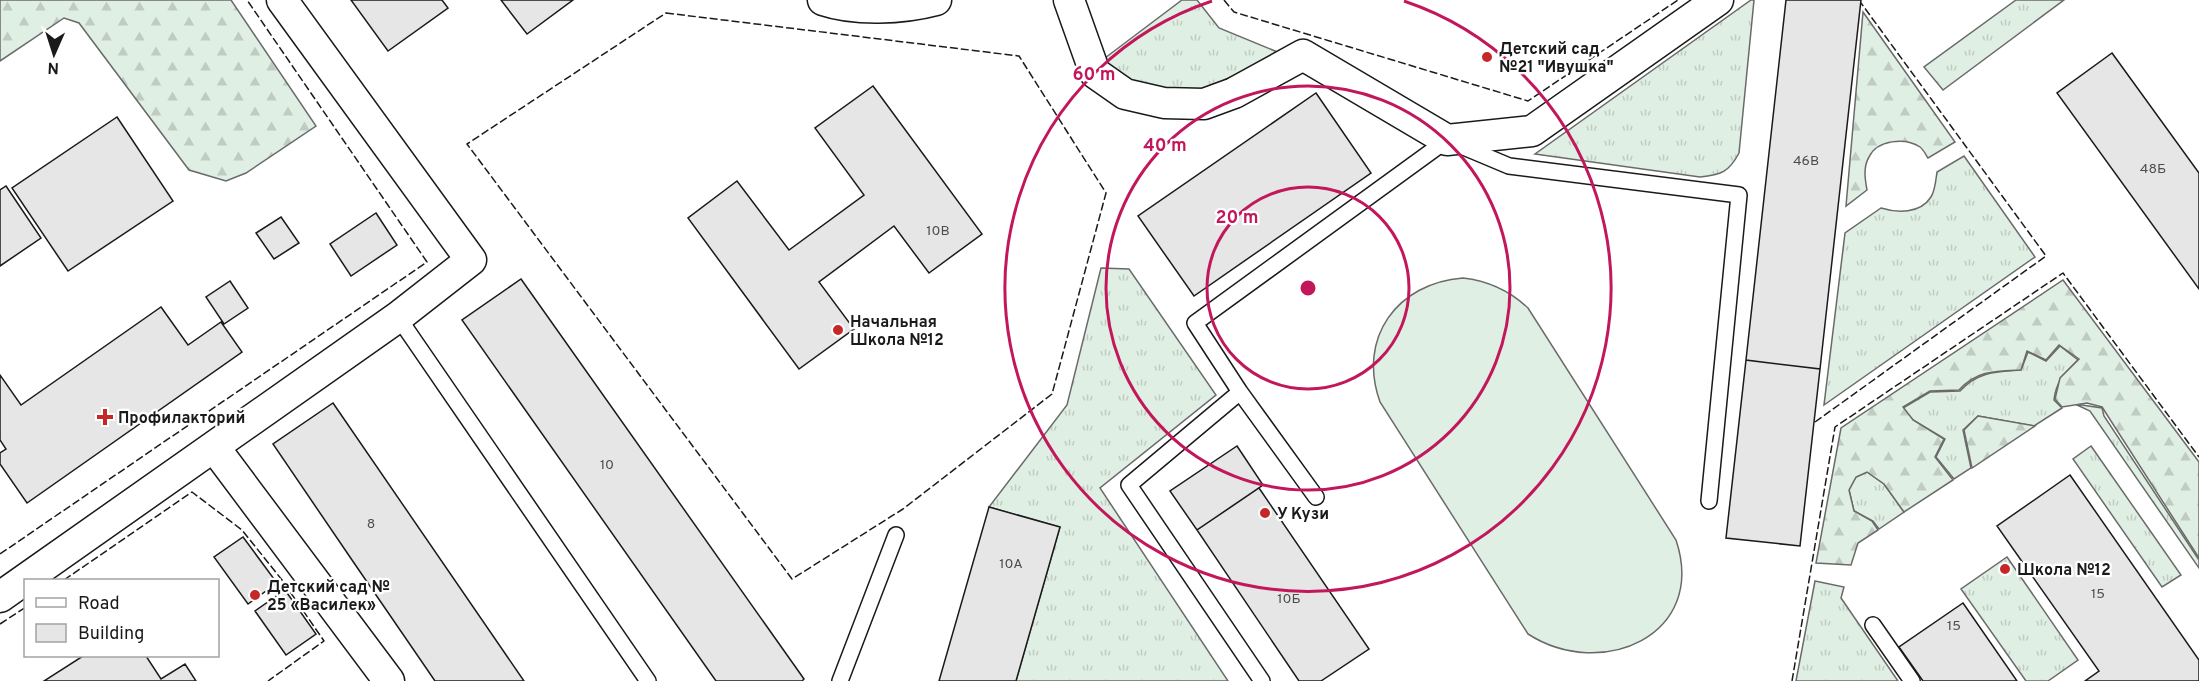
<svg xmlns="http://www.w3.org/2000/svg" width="2199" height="681" viewBox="0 0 2199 681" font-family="Overpass,sans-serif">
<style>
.grass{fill:url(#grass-tufts);stroke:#6a6a6a;stroke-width:1.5}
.forest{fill:url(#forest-firs);stroke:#6a6a6a;stroke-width:1.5}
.garden{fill:#e0efe3;stroke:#6a6a6a;stroke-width:1.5}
.building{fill:#e6e6e6;stroke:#1a1a1a;stroke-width:1.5}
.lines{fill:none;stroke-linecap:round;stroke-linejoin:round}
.service-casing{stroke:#1a1a1a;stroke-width:18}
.minor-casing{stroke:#1a1a1a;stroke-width:33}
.service{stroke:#fff;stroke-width:15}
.minor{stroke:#fff;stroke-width:30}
.fence{stroke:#1a1a1a;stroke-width:1.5;stroke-dasharray:8 3;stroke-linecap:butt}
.ring{fill:none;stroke:#c2185b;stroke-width:3}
.poi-dot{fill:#c62828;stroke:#fff;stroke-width:2}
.labels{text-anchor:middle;stroke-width:4.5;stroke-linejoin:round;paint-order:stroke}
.number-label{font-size:14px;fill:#4d4d4d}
.poi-label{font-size:16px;font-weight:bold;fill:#1a1a1a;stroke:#fff;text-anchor:start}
.centre{fill:#c2185b;stroke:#fff;stroke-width:3}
.ring-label{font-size:18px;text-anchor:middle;font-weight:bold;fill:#c2185b;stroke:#fff;stroke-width:4.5;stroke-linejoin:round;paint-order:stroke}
</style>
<defs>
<pattern id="grass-tufts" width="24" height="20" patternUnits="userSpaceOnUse" patternTransform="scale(1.5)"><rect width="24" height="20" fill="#e0efe3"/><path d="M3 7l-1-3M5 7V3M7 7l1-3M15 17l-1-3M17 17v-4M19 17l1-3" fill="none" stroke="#c0ccc2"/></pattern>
<pattern id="forest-firs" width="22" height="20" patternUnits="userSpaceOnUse" patternTransform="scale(1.5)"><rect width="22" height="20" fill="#e0efe3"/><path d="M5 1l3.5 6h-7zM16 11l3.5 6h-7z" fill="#c0ccc2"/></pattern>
</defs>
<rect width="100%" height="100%" fill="#fff"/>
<path class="grass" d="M1182,0H1197L1219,28L1280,53L1200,92L1149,88L1114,75L1101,61Z
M1751,0H1754L1739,153C1729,172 1721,175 1700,177L1535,154Z
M2016,0H2064L1943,90L1924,67Z
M1964,156L2035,257L1824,405L1845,233L1881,208C1897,213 1920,214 1931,197C1935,191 1936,179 1937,172Z
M1101,268L1129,269L1216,395L1100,488L1228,681H1016L1060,527L989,507L1067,405Z
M2060,346L2078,360C2065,373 2056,381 2054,400L2062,408L2034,426L1978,416L1963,430L1971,468L1954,479L1936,457L1945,439L1913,420L1903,408L1930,392L1960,391C1978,371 1997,372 2021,370L2028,352L2046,361Z
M2075,404L2102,408L2104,416L2199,560V568L2090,411Z
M2091,446L2181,575L2162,587L2073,459Z
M1867,472L1884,484L1904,512L1879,529L1873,521L1854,511L1849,490L1856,477Z
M2007,557L2078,660L2048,681H2026L1961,589Z
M1815,581L1844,587L1841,598L1898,681H1796Z"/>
<path class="forest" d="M0,0H231L316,126L246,173L226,181L189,170L79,23L64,18L0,61Z
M1863,12L1955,142L1928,158C1926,155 1923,149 1920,147C1905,137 1877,140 1869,157C1863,167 1865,179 1867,190L1846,206Z
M2063,280L2199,462V558L2102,407L2087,403L2062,407L2055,399L2060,378L2079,359L2059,345L2046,360L2027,351L2021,370C1996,371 1977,370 1959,390L1930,391L1903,407L1913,420L1944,439L1935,457L1953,480L1904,512L1884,484L1867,472L1856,477L1849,490L1854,511L1872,521L1878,530L1858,543L1851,565L1816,563L1841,428Z
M1978,416L2035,426L1972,468L1964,430Z"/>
<path class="garden" d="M1463,278C1489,281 1509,290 1528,308L1676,540C1708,636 1601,681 1528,634L1380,402C1357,338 1397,283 1463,278Z"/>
<path class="building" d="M351,0H442L448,8L388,51Z
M501,0H573L527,34Z
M1786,0H1861L1820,369L1746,360Z
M2112,53L2199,173V289L2057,93Z
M873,86L982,234L929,273L894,226L819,282L854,329L799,369L688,218L737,181L789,250L864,195L815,128Z
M1316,93L1371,173L1194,296L1138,216Z
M117,117L173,201L68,271L12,188Z
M6,186L41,238L0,266V190Z
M376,213L397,245L351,276L330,244Z
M281,217L299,243L274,259L256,233Z
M521,279L804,679L802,681H716L462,320Z
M230,281L248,308L224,324L206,297Z
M161,307L188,345L221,322L242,352L27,503L0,464V453L6,449L0,440V375L21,405Z
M1746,360L1820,369L1800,546L1726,538Z
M333,403L524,681H435L352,560L273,444Z
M1237,446L1263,485L1197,530L1170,491Z
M2070,475L2199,660V681H2085L2099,671L1997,526Z
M1259,488L1369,649L1321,681H1299L1197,530Z
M989,507L1060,527L1016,681H939Z
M243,537L277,583L248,604L214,557Z
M285,590L316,634L286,655L255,611Z
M1963,603L2017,681H1923L1899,647Z
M83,656H146L161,679L185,664L196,681H44Z"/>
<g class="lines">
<g class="service-casing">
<path id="service" d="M398,317L648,681
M1240,392L1129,485L1262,681
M1316,497L1240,392L1195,323L1447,140L1509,166L1739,195L1709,501
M1873,625L1912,681
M840,681L896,535"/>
</g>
<g class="minor-casing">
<path id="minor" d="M823,0C856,11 902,9 936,0
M1069,0L1095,73L1125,94L1164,103L1204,104L1234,93L1303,55L1447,140L1532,131L1718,0
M214,447L389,681
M0,597L398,317L471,260L282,0"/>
</g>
<use href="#service" class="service"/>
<use href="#minor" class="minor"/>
<path class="fence" d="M1224,0L1234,12L1528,101L1678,0
M666,13L1019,56L1106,193L1052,394L903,509L792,579L467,144Z
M1815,422L2046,256L1861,3
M0,554L427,262L247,0
M64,580L192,492L242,530L282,580L324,641L268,681
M0,624L26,607
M1792,681L1835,427L2063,273L2199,457"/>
</g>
<g class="ring">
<circle cx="1308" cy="288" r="101"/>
<circle cx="1308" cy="288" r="202"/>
<path d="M1404 1A303 303 0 1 1 1212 1"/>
</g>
<g class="poi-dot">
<circle cx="1487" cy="57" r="6"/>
<circle cx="838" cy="330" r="6"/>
<path d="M102 408h6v6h6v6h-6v6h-6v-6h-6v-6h6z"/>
<circle cx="1265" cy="513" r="6"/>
<circle cx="2005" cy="569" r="6"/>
<circle cx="255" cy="595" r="6"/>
</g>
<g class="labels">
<g class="number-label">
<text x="1806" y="165">46В</text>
<text x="2153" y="173">48Б</text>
<text x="938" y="235">10В</text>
<text x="607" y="469">10</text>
<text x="371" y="528">8</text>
<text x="1011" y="568">10А</text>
<text x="2098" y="598">15</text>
<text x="1289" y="603">10Б</text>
<text x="1954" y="630">15</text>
</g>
<g class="poi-label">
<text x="1499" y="54">Детский сад<tspan x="1499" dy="18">№21 "Ивушка"</tspan></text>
<text x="850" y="327">Начальная<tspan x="850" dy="18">Школа №12</tspan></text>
<text x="118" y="423">Профилакторий</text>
<text x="1277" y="519">У Кузи</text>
<text x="2017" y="575">Школа №12</text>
<text x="267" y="592">Детский сад №<tspan x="267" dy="18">25 «Василек»</tspan></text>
</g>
</g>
<circle cx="1308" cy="288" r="9" class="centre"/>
<g class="ring-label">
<text x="1094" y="80">60 m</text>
<text x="1165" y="151">40 m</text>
<text x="1237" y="223">20 m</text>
</g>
<rect x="24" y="579" width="195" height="78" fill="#ffffff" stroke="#a3a3a3" stroke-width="1.5"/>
<rect x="36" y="598" width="30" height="9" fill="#ffffff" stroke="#a3a3a3" stroke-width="1.5"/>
<text x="78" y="609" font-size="18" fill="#1a1a1a">Road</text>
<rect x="36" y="624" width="30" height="18" fill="#e6e6e6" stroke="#a3a3a3" stroke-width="1.5"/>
<text x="78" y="639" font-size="18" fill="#1a1a1a">Building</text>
<g transform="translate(54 54) rotate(183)" stroke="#ffffff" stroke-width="4.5" paint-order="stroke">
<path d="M0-4.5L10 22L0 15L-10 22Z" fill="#1a1a1a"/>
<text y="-9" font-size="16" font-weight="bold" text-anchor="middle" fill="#1a1a1a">N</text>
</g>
</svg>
